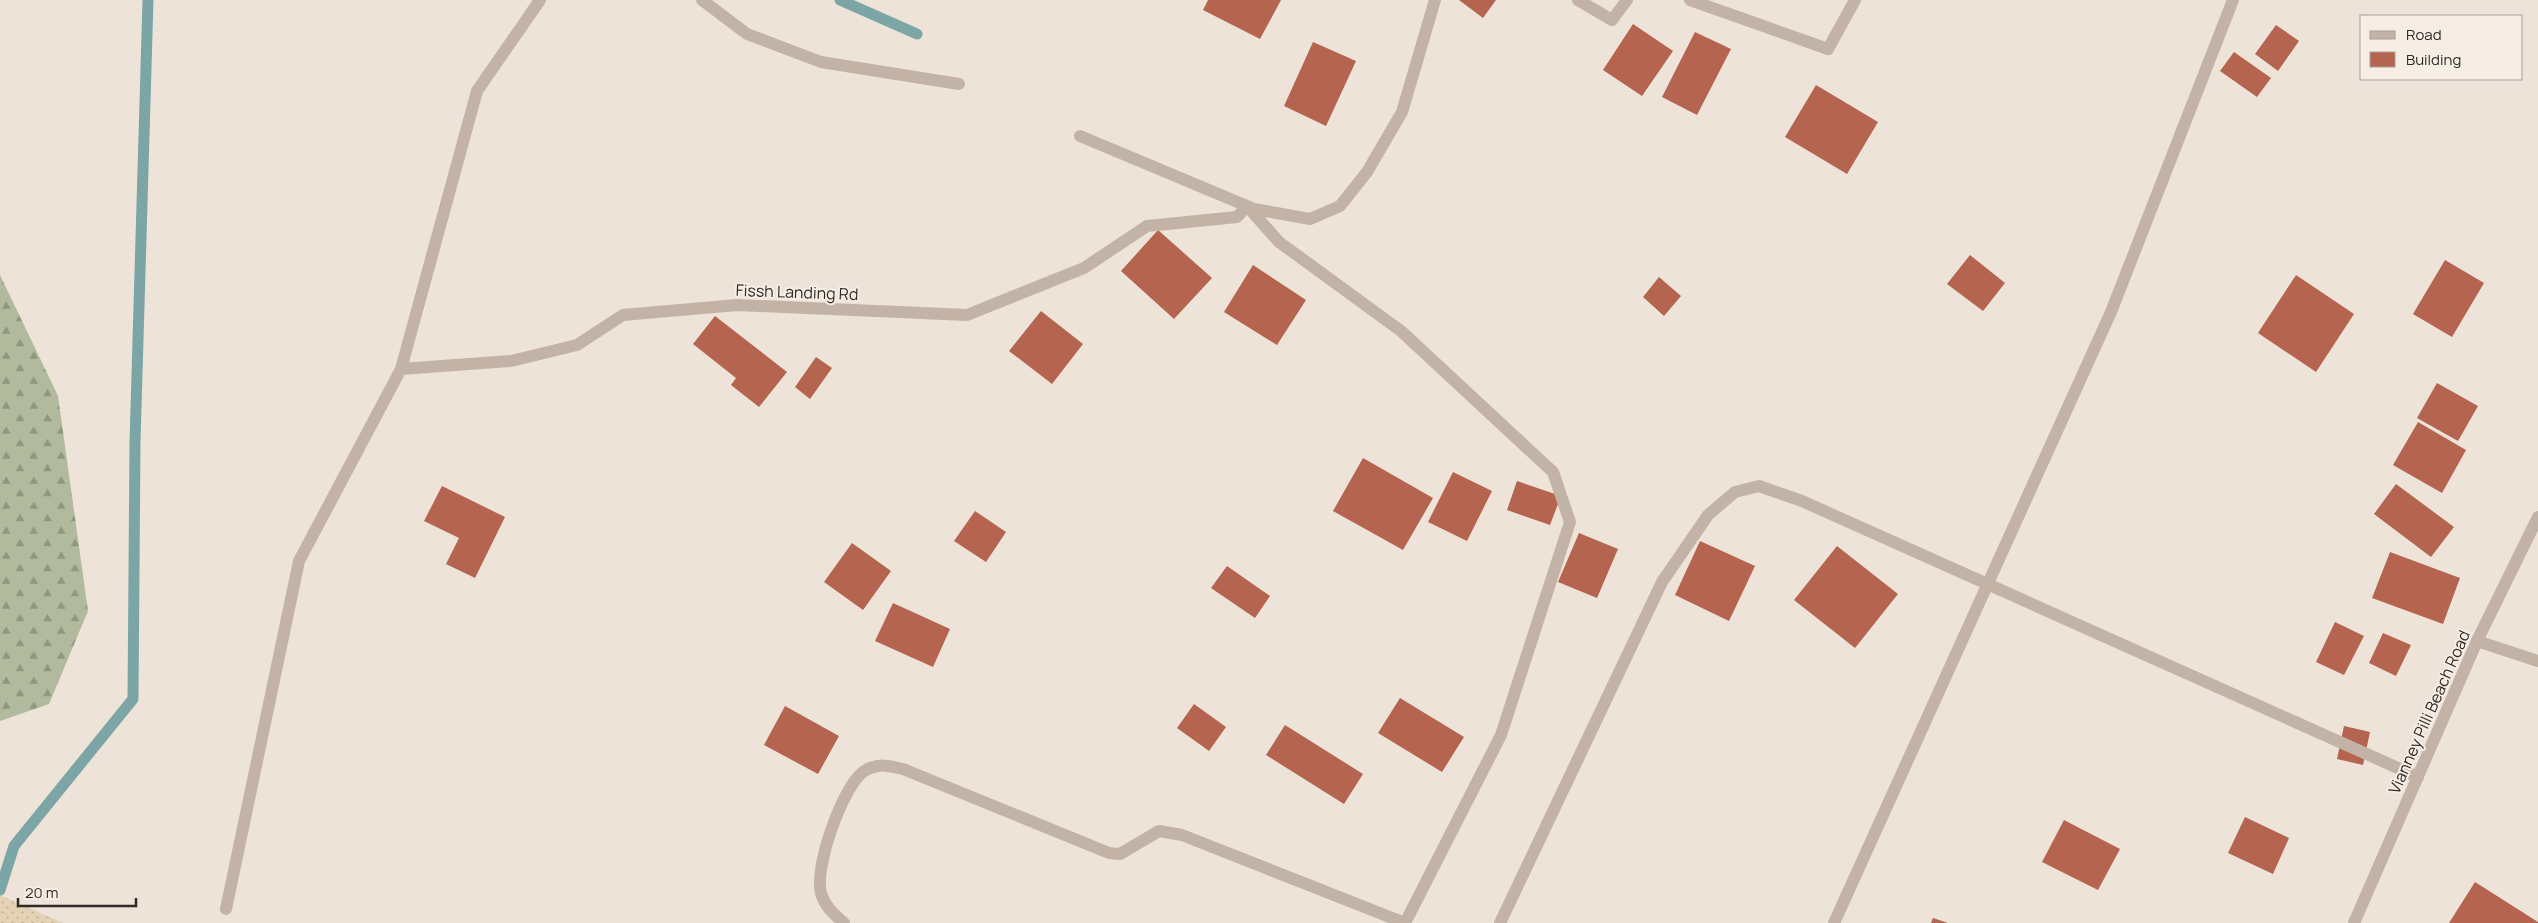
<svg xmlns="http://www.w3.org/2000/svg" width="2538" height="923" viewBox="0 0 2538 923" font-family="Manrope,sans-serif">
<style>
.forest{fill:url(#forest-firs)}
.sand{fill:url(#sand-dots)}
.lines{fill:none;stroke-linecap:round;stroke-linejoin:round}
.stream{stroke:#7ca6a6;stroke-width:11}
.building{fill:#b5644f}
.minor{stroke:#c3b3a7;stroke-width:12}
.tertiary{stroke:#c3b3a7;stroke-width:12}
.labels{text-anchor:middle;stroke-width:4;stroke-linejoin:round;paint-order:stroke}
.street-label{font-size:16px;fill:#312926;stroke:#f6ede5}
</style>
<defs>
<pattern id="forest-firs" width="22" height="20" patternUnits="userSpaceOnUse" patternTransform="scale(1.25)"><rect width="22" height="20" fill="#b1ba9c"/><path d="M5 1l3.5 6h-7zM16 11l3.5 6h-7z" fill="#91977f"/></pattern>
<pattern id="sand-dots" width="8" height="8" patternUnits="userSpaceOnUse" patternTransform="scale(1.25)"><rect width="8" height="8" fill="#e5d2b4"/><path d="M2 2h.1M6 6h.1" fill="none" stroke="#c5b49b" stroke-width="1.8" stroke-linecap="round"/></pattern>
</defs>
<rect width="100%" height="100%" fill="#ede3d9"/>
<path class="forest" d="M0,275L58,396L88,611L49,704L0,721Z"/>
<path class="sand" d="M0,895L63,923H0Z"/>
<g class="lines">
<path class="stream" d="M840,0L917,34
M0,890L14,846L133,699L135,442L148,0"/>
</g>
<path class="building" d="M1208,0H1281L1260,39L1203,10Z
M1459,0H1496L1483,18Z
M1633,24L1673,51L1642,96L1603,70Z
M2276,25L2299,41L2278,71L2255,54Z
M1695,32L1731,49L1697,115L1662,97Z
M1313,42L1356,61L1326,126L1284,106Z
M2234,52L2271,78L2257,97L2220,71Z
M1816,85L1878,122L1847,174L1785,137Z
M1158,230L1212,278L1174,319L1121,271Z
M1970,255L2005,283L1983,311L1947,284Z
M2445,260L2484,283L2452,337L2413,314Z
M1253,265L1306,300L1277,345L1224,312Z
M2296,275L2354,314L2316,372L2258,333Z
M1659,277L1681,296L1664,316L1643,297Z
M1041,311L1083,344L1052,384L1009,351Z
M715,316L787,372L759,407L731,385L736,378L693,344Z
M816,357L832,368L810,399L795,387Z
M2437,383L2478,406L2458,441L2417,418Z
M2418,422L2466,450L2442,493L2393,465Z
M1363,458L1433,498L1403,550L1333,511Z
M1453,472L1492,491L1467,541L1428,522Z
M1517,481L1561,496L1550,525L1507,510Z
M2396,484L2454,527L2431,557L2374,514Z
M442,486L505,517L475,578L446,564L459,538L424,521Z
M975,511L1006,532L986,562L954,541Z
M1579,533L1618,549L1597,598L1558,582Z
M1700,541L1755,566L1729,621L1675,595Z
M852,543L891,571L863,610L824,582Z
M1837,546L1898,594L1855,648L1794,600Z
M2390,552L2460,578L2443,624L2372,598Z
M1227,566L1270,596L1255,618L1211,588Z
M893,603L950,629L933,667L875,641Z
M2335,622L2364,636L2344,675L2316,662Z
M2383,633L2411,645L2396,676L2369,663Z
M1400,698L1464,737L1442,772L1378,733Z
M1194,704L1226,727L1209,751L1177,728Z
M785,706L839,736L818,774L764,745Z
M1285,725L1363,774L1344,804L1266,755Z
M2344,726L2370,732L2363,765L2337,759Z
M2245,817L2289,838L2273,874L2228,853Z
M2064,820L2120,849L2098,890L2042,862Z
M2475,882L2538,922V923H2449Z
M1933,918L1948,923H1931Z"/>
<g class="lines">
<path class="minor" d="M540,0L477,91L401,369L511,361L577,345L623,315L737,305L967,315L1084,268L1147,226L1237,217L1247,206L1254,209L1310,219L1340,206L1367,172L1402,112L1435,0
M702,0L747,34L821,62L959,84
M1578,0L1612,20L1627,0
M1690,0L1828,49L1855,0
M1080,136L1247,206L1279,242L1401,331L1553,472L1570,522L1501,735L1405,923
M2477,641L2538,661
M226,909L299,561L401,369
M844,923C834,914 825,907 821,893C814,868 842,788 863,772C876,762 889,766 903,769L1109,853L1120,854L1159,831L1182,835L1405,923
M1500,923L1662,582L1708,515L1735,492L1759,486L1802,501L2418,777
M1834,923L2111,312L2233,0"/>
<path class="tertiary" d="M2354,923L2477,641L2538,517"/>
</g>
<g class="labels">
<g class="street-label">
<text transform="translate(797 292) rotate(2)" y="6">Fissh Landing Rd</text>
<text transform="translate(2429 712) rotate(-66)" y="6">Vianney Pilli Beach Road</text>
</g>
</g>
<rect x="2360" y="15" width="162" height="65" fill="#f6ede5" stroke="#a79f99"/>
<rect x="2370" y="31" width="25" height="8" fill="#c3b3a7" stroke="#a79f99"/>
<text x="2406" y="40" font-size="15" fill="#312926">Road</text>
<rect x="2370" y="52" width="25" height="15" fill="#b5644f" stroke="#a79f99"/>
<text x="2406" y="65" font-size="15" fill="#312926">Building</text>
<path d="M18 898v8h118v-8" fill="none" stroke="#312926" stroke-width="2.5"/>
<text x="25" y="898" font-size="15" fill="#312926" stroke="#f6ede5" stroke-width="4" paint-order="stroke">20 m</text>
</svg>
